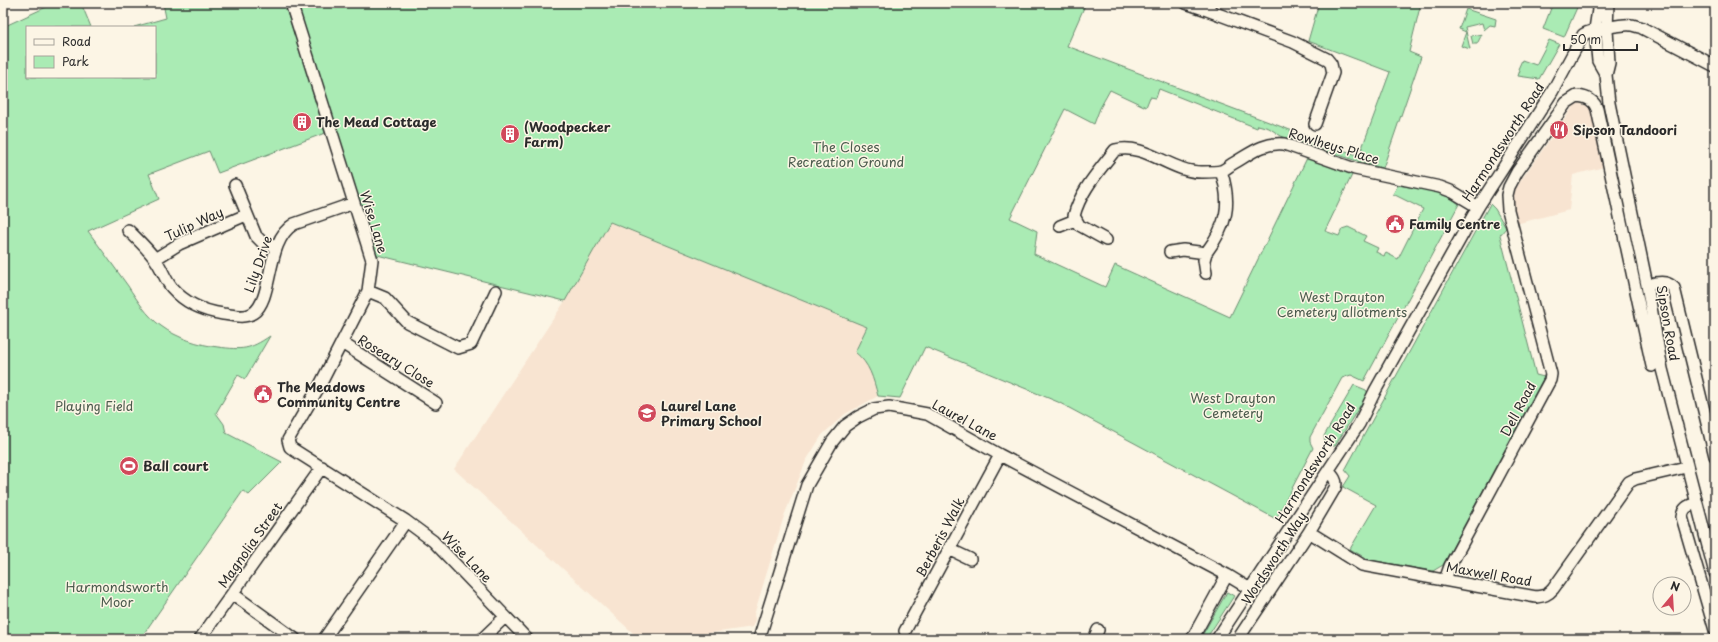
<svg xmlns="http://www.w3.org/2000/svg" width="1718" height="642" viewBox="0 0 1718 642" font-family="'Playpen Sans',sans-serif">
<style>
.built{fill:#f8e4d1}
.green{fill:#aaebb4;stroke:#6a8b70}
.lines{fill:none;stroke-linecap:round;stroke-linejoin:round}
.minor-casing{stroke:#2b2b2b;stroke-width:14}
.minor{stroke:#fcf5e5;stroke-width:11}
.labels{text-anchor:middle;stroke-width:3;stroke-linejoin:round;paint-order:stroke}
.poi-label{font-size:13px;font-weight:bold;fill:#2b2b2b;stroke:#fcf5e5;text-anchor:start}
.street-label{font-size:13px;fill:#2b2b2b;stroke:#fcf5e5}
.park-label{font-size:13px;fill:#4b5b4d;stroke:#fcf5e5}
</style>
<rect width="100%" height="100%" fill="#fcf5e5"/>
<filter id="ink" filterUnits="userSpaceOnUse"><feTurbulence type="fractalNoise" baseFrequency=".025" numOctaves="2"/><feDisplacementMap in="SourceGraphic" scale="8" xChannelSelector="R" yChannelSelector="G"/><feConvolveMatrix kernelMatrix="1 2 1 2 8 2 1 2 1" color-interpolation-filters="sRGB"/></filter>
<g filter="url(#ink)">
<path class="built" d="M1579,103L1587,106L1591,110L1604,167L1573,175L1569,210L1516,224L1512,210L1514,192L1521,180L1574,106Z
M609,222L867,327L855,352L864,359L869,367L878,396L845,414L822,435L806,461L784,516L754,615L755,619L753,627L669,639H636L633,633L454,469L565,301Z"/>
<path class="green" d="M55,3H81L91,27H27V77H155V27H134L166,18L163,3H284L303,60L325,133L218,173L209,151L149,174L159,199L88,231C102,250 115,268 128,286C137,300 147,316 161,326C177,338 199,345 218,347C243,350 249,350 270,336L245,379L238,375L216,413L224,424L226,433L282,462L249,495L243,491L140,639H3V27Z
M295,3H1086L1067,46L1359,156L1390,72L1308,41L1319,3H1421L1409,52L1421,57L1383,168L1366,164L1281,136L1269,128L1258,125L1257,128L1159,89L1156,98L1150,97L1146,107L1110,90L1100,108L1094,124L1065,109L1010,218L1037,231L1034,254L1105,287L1115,265L1230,317L1307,158L1352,175L1325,231L1339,236L1342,229L1348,227L1366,236L1363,241L1378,248L1376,252L1384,256L1386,253L1398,259L1423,209L1393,194L1398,185C1418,189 1444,190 1459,204L1364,381L1351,375L1342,378L1310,437V442L1313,448L1276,519L1058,402L925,347L900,398L878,396C873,378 870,364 855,352L867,327L610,222L565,301L373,254Z
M1553,3H1579L1564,37L1543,29Z
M1466,9L1496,19L1495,26L1490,25L1484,30L1482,23L1465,27L1470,49L1461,46L1466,32L1459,29Z
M1482,34L1477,44H1473L1471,36Z
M1549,40L1559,44L1539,79L1518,76L1520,70L1518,69L1522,60L1536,65Z
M1490,204L1495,209L1506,228L1500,235L1536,375L1544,377L1443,565L1433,571L1369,560L1350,549L1376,505L1343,487L1350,476L1345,470Z
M1354,385L1366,390L1368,393L1335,446H1332L1325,441L1324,436Z
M1227,592L1234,596L1206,639H1200Z"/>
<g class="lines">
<g class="minor-casing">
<path id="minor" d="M291,3L372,260L368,291L320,385L288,440L290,447L294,450L406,521L433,541L527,639
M1186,3L1207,10L1210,3
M1599,3L1595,29L1598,61L1606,75
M1608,3L1607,29L1609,63L1606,75L1609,103L1647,285L1662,369L1715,573
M1207,10L1293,42L1327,59L1331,64L1333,73L1315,124
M235,185L256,236L263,243L276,247
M1060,226L1075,220
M128,230C137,239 147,248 155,259C162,268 165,280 172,288C186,304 203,311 223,314C232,315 244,319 253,313C274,299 265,241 294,224L354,203
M1106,240L1079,225L1074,216C1080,191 1100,170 1115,150C1146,142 1171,173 1203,172C1208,172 1216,172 1221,171C1225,170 1230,165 1234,163C1251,153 1264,142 1284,144L1355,169L1440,187L1453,192L1478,207
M1170,252L1183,250L1206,253C1227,225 1232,204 1221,171
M155,259L179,244L246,215
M1206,273L1204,260L1206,253
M1655,283C1663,282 1668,282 1674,288L1715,456
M368,291L385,298L407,322L458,348L471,344L496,291
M342,343L436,403
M1696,504C1687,505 1683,509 1682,517L1715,630
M1309,532L1362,565L1536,597C1544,596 1548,595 1553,589L1629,482L1635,479L1686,467
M949,549L970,559
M1445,580L1450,566L1550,380L1551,374L1508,210L1507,195L1509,187L1517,172L1566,103L1577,96C1587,97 1594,100 1597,109L1652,366
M233,594L295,639
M905,631L1000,455
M200,639L322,467
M324,639L406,521
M482,639L505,617
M759,639L807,485L832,442L845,426L858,417L874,409L889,407L927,414L1000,455L1227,575L1250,589
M1094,639L1098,630
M1192,639L1227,575
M1217,639L1359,424L1375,391L1478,207L1552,92L1583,35C1588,30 1624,24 1631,25C1634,25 1637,27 1640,27L1715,66
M1238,639L1309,532L1335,488C1338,481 1333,476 1328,471"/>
</g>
<use href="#minor" class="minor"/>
</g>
</g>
<defs>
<g id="building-disc" transform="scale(1)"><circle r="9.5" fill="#d1495b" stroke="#fcf5e5"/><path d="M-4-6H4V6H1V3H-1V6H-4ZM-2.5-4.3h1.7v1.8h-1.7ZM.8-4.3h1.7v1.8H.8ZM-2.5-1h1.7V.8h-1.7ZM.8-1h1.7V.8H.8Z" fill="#fff"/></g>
<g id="restaurant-disc" transform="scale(1)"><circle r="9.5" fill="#d1495b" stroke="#fcf5e5"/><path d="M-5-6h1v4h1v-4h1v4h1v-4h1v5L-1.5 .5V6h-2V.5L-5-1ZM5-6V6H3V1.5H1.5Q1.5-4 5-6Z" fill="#fff"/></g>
<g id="civic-disc" transform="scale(1)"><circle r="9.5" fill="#d1495b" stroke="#fcf5e5"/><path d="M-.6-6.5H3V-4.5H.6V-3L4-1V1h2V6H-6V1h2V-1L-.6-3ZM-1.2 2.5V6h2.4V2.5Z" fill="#fff"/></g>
<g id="school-disc" transform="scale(1)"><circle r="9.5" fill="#d1495b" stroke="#fcf5e5"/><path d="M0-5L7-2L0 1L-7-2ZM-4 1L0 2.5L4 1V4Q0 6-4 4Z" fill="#fff"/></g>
<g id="stadium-disc" transform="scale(1)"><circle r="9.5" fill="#d1495b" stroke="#fcf5e5"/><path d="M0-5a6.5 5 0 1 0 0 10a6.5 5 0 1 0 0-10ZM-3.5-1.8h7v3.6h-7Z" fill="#fff"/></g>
</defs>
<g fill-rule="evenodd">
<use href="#building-disc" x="302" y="122"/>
<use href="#restaurant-disc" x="1559" y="130"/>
<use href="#building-disc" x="510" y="134"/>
<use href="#civic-disc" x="1395" y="224"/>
<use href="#civic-disc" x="263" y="394"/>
<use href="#school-disc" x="647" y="413"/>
<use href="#stadium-disc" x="129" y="466"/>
</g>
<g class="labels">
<g class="poi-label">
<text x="316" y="127">The Mead Cottage</text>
<text x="524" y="132">(Woodpecker<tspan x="524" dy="15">Farm)</tspan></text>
<text x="1573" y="135">Sipson Tandoori</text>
<text x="1409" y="229">Family Centre</text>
<text x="277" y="392">The Meadows<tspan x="277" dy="15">Community Centre</tspan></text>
<text x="661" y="411">Laurel Lane<tspan x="661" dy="15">Primary School</tspan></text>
<text x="143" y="471">Ball court</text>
</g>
<g class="street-label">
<text transform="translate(1503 142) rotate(-57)" y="5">Harmondsworth Road</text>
<text transform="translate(1334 146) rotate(17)" y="5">Rowlheys Place</text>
<text transform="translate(374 222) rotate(73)" y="5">Wise Lane</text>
<text transform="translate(194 224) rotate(-25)" y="5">Tulip Way</text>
<text transform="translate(258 264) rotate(-71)" y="5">Lily Drive</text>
<text transform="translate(1668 323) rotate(80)" y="5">Sipson Road</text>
<text transform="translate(396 361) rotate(32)" y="5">Roseary Close</text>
<text transform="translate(1518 409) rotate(-62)" y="5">Dell Road</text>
<text transform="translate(965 420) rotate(28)" y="5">Laurel Lane</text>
<text transform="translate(1315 463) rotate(-58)" y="5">Harmondsworth Road</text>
<text transform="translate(940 537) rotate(-62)" y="5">Berberis Walk</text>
<text transform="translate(250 545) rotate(-55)" y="5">Magnolia Street</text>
<text transform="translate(467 557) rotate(46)" y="5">Wise Lane</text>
<text transform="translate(1274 558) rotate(-57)" y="5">Wordsworth Way</text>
<text transform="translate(1489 574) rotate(10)" y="5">Maxwell Road</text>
</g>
<g class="park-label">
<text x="846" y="152">The Closes<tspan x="846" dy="15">Recreation Ground</tspan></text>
<text x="1342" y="302">West Drayton<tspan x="1342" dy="15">Cemetery allotments</tspan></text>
<text x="1233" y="403">West Drayton<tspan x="1233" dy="15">Cemetery</tspan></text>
<text x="94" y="411">Playing Field</text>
<text x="117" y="592">Harmondsworth<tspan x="117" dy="15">Moor</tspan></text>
</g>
</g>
<rect width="1718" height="642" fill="none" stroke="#fcf5e5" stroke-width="16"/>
<rect x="8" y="8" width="1702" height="626" fill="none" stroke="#2b2b2b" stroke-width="1.5" filter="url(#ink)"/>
<rect x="26" y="26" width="130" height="52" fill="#fcf5e5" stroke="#a8a49b"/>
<rect x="34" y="39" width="20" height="6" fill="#fcf5e5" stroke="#a8a49b"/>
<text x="62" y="46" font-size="12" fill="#2b2b2b">Road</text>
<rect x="34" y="56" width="20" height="12" fill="#aaebb4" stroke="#a8a49b"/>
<text x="62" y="66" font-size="12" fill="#2b2b2b">Park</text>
<g transform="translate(1672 596) rotate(18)"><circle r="19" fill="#fcf5e5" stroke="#a8a49b"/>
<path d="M0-3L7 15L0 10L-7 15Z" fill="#d1495b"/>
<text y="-6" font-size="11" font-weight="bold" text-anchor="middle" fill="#2b2b2b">N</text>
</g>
<path d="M1564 44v6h73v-6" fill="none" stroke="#2b2b2b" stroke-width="2"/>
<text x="1570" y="44" font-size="12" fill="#2b2b2b" stroke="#fcf5e5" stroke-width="3" paint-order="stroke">50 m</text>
</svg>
